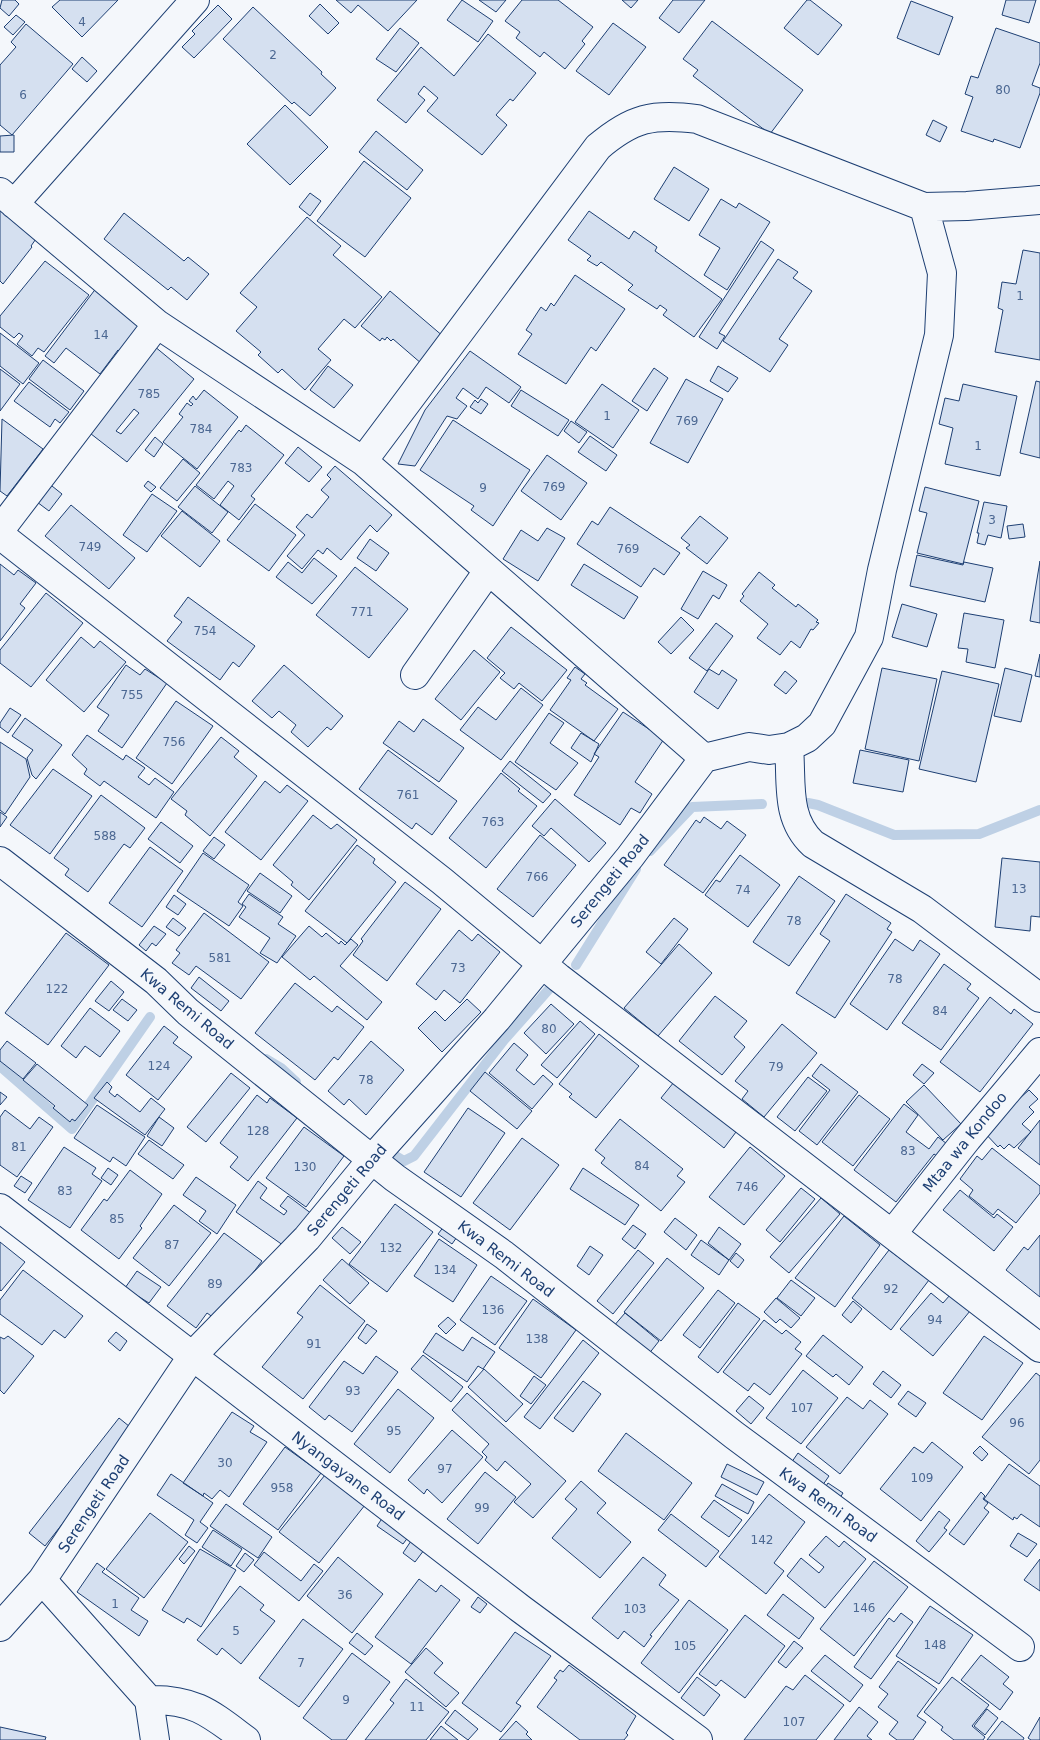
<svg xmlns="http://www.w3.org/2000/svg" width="1040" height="1740" viewBox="0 0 1040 1740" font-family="'DejaVu Sans',sans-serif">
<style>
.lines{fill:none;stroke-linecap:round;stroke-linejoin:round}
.stream{stroke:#bed0e5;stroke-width:10}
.building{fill:#d5e0f0;stroke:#1d3f73;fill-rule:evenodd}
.street-casing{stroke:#1d3f73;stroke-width:30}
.street{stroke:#f4f7fb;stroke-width:28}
.labels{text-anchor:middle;stroke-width:4;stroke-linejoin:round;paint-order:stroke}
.number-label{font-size:12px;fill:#4b6792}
.street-label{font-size:15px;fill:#1d3f73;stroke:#f4f7fb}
</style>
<rect width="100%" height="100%" fill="#f4f7fb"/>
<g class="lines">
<path class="stream" d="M808,803L818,805L894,835L979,834L1040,810
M650,851L692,807L762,804
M576,965L636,869
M266,1059L281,1068L296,1082
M0,1066L72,1129L150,1017
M389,1152L404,1161L414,1156L504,1040L558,979"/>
</g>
<path class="building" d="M2,0H15L19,4L9,16L0,8Z
M60,0H118L82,37L52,7Z
M336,0H417L388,31L358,5L351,13Z
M462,0L493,21L478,42L447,20Z
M479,0H506L496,12Z
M522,0H558L593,27L582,41L585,44L565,69L544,52L540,57L516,38L520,32L505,21Z
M622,0H638L631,8Z
M673,0H705L679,33L659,18Z
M807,0H810L842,25L818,55L784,28Z
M1006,0H1036L1029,23L1002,15Z
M911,1L953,17L939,55L897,38Z
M320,4L339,23L328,34L309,16Z
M218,5L232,19L194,58L182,47L195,34L192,31Z
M253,7L322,72L321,74L336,88L310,116L294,102L292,104L223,39Z
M16,15L25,22L13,35L4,27Z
M712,21L803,90L770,134L693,76L698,70L683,59Z
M613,23L646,47L609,95L576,71Z
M26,24L73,64L12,135L0,125V65L16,47L11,42Z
M400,28L419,43L396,72L376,59Z
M996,28L1040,43V63L1032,85L1040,88V93L1020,148L994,139L993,142L961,131L973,97L965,94L971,76L978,78Z
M488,34L536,73L513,101L510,99L496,115L507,125L482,155L427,111L438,98L424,86L418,94L425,100L406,123L377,100L421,47L454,76Z
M82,57L97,71L87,82L72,69Z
M285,105L328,147L290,185L247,144Z
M933,120L947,127L940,142L926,135Z
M376,131L423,170L407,190L359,152Z
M14,135V152H0V136Z
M364,161L411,198L365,257L317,221Z
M674,167L709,189L689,221L654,199Z
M310,193L321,201L310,216L299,207Z
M721,199L736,208L739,203L770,222L727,290L704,275L720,248L699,235Z
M4,205L40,233L31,246L32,247L3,284L0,281V211Z
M589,211L629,239L634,231L657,247L655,251L722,299L694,337L663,315L667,310L660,305L657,309L628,290L633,285L601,262L597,266L587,260L591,256L568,240Z
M124,213L184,261L188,257L209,274L187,300L171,287L168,290L104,239Z
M307,217L341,246L333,255L382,297L355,328L344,319L318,349L331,360L305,390L282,369L278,373L258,355L261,352L236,331L257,307L240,293Z
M761,241L774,250L719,333L725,336L717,349L699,337Z
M1023,250L1040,253V360L995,352L1003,310L998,308L1002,282L1016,284Z
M778,259L798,272L793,278L812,291L779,339L788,345L770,372L723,341Z
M45,261L89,295L44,352L38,348L32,356L17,344L23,336L19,333L14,338L0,327V316Z
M575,275L625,309L596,351L591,347L566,384L518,354L532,334L526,330L541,307L546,311L551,303L554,306Z
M100,283L152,322L126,356L118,350L100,374L66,348L54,363L45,356Z
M390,291L444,337L422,364L393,339L391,341L387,337L385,340L382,338L380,341L361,326Z
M0,333L39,363L23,384L0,366Z
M154,346L194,379L127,462L86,430ZM134,409L139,413L121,434L116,431Z
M470,351L521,387L509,403L486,387L478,399L463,388L456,398L467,406L457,419L447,416L415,466L398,464L425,410Z
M43,360L84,391L70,410L29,379Z
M328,366L353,385L334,408L310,390Z
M718,366L738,378L728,392L710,381Z
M654,368L668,378L647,411L632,401Z
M0,369L20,384L0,411Z
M686,379L723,399L688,463L650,443Z
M1036,381L1040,382V458L1020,453Z
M29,382L69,412L60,423L55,419L50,427L14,401Z
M602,384L639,410L613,448L575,422Z
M963,384L1017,396L1000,476L945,464L953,428L939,424L945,398L959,401Z
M204,390L238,417L197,469L163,442L183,417L179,414L187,403L191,406L193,404L189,401L193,396L196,400Z
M521,390L569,420L558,436L511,406Z
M481,399L488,404L481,414L470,407L475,400L478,403Z
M2,419L43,449L7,496L0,491Z
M453,420L530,470L493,526L471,510L474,506L420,470Z
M571,421L587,432L579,443L564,431Z
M246,425L284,455L251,496L255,499L239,520L220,505L234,486L228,481L214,499L196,485L239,430L241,432Z
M590,436L617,455L606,471L578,452Z
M155,437L163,444L154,457L145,450Z
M298,447L322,467L309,482L285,463Z
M547,455L587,483L561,520L521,491Z
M183,459L200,473L177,501L160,488Z
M335,466L392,515L377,532L370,525L341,560L327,548L323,554L318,550L302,569L287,556L305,535L296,527L307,514L312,518L329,497L321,490L331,479L327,475Z
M148,481L156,487L151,492L144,486Z
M47,482L62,494L49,511L33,499Z
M195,486L228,512L212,533L178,507Z
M925,487L979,501L963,564L917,553L927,513L919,511Z
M152,494L177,511L147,552L123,535Z
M984,502L1007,506L1001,538L988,535L985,545L977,543L979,533H977Z
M255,504L296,535L269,571L227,540Z
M71,505L135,558L109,589L45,536Z
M610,507L680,553L664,575L654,568L641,587L577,544L592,521L598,525Z
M182,511L220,541L200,567L161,536Z
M700,516L728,538L707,564L686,548L690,545L681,538Z
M1023,524L1025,537L1009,539L1007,526Z
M547,528L565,538L538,581L503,559L521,530L538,541Z
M370,539L389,553L376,571L357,558Z
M917,555L963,565L964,562L993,568L985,602L910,586Z
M314,558L337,576L312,604L276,577L288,562L302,573Z
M1040,561V623L1030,621Z
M0,564L14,575L18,570L36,583L20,604L25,608L0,641Z
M584,564L638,597L624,619L571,585Z
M355,567L408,609L369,658L316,615Z
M703,571L727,585L719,599L713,595L698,619L681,609Z
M759,572L775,585L772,588L796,607L798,604L818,620L816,622L819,623L813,630L811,629L800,648L791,641L780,655L757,638L768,624L740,601L744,596L742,594Z
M46,593L83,623L31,687L0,663V650Z
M188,597L255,646L239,667L233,662L220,680L167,641L182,622L174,616Z
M902,604L937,614L927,647L892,637Z
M964,613L1004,620L995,668L966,662L968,649L958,648Z
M681,617L694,630L671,654L658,642Z
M716,623L733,636L707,671L689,658Z
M511,627L567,670L542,701L519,683L514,689L500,678L505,673L487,658Z
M81,637L94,648L100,641L126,662L84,712L46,680Z
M474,650L500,672L461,720L435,699Z
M1040,654V677L1035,676Z
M126,665L140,675L145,669L167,683L122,748L98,731L109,715L97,707Z
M284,665L343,716L331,730L327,727L308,747L291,732L296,725L279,711L272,718L252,701Z
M575,667L585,674L581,679L587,683L585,685L618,709L594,741L550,710L571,680L567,678Z
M882,668L937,679L919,761L865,749Z
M1005,668L1032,675L1021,722L994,716Z
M709,669L719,675L722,670L737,680L718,709L694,692Z
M785,671L797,681L786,694L774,685Z
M942,671L999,684L976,782L919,769Z
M521,688L543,705L501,760L460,730L478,707L496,720Z
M176,701L213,726L172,784L136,758Z
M10,708L21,715L8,733L0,727V723Z
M623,712L664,739L635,782L652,794L640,813L631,808L620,825L574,795L599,757L594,754Z
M549,713L564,723L550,743L578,763L556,790L515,762Z
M25,718L62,745L36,779L32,775L27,758L33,750L12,736Z
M423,719L464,748L439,782L383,743L399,721L414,732Z
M581,733L599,744L591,762L571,748Z
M87,735L123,760L126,755L145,768L138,777L149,785L155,778L174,792L156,818L104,781L100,786L84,774L87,769L72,755Z
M221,737L239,751L234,757L257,776L210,836L185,815L187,811L171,799Z
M0,742L26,759L30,777L5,814L0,810Z
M388,750L457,801L432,835L416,823L412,829L359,789Z
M860,750L909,760L903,792L853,783Z
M510,761L551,794L543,803L502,771Z
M53,769L92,796L50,854L10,825Z
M501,773L520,789L518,791L537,806L486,868L449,838Z
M265,781L280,793L287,785L308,801L261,860L225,832Z
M101,795L145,828L130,848L124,844L88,892L65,875L69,869L54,858Z
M555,799L606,843L589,862L551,828L544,836L532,826Z
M0,812L7,817L0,827Z
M313,815L331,829L337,824L357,840L309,900L291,885L293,882L273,865Z
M704,817L721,829L727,821L746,835L703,893L664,865L696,820L700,823Z
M161,822L193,846L180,863L148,839Z
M540,835L576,865L533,917L497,889Z
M214,837L225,845L214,859L203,851Z
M357,845L375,859L373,863L396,882L347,943L305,911Z
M150,847L183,871L142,927L109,903Z
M203,853L249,885L238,902L243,906L229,926L177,891Z
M740,855L780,885L748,927L705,895L716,880L720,882Z
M1002,858L1040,862V917L1031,916L1030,931L995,927Z
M260,873L292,896L280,913L247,891Z
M799,876L835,901L789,966L753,942Z
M405,882L441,909L387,981L353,955L363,941L361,939Z
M249,894L283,917L278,924L296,936L277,963L260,953L270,938L239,917L246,907L242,904Z
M846,894L891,923L887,929L892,932L835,1018L796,993L830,941L820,934Z
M174,895L186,904L178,915L166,907Z
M204,913L269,962L241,999L196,966L189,975L172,963L180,953L176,950Z
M173,918L186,928L179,936L166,927Z
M674,918L688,929L661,964L646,952Z
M154,926L166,934L156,946L152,943L146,951L139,945Z
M309,926L322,937L326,933L339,944L341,941L345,945L351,939L358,945L340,966L382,1002L367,1020L314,976L310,980L282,957Z
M459,930L472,941L478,934L500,952L460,1003L444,990L436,1000L416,984Z
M66,933L109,965L48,1045L5,1013Z
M895,939L913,951L920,940L940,954L887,1030L850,1004Z
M679,944L712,973L658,1036L624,1008Z
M944,964L971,984L967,989L979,998L941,1050L902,1023Z
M199,977L229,1001L221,1011L191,988Z
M111,981L124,992L109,1011L95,1001Z
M295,983L332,1012L337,1006L364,1027L338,1060L334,1057L315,1080L255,1033Z
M715,996L747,1021L734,1037L745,1047L722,1075L679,1041Z
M990,997L1011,1014L1014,1009L1033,1024L980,1092L940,1062Z
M122,999L137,1010L128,1021L113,1010Z
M467,999L481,1012L442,1052L418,1028L435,1011L445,1021Z
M551,1004L574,1024L546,1054L524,1033Z
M90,1008L120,1031L100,1057L85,1046L76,1058L61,1046Z
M580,1021L595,1034L557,1078L541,1065Z
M782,1024L817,1053L764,1117L742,1099L748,1091L735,1081Z
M164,1026L178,1037L173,1043L192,1057L158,1100L126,1075Z
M599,1034L639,1066L596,1118L569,1097L572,1094L559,1084Z
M7,1041L36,1063L23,1079L0,1061V1050Z
M371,1041L404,1070L366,1115L349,1099L344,1105L328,1091Z
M514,1043L528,1055L516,1070L534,1085L543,1075L553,1084L532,1109L489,1073Z
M37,1064L88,1105L75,1121L72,1119L70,1122L53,1108L55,1106L23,1080Z
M821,1064L858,1092L817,1145L799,1131L830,1090L812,1076Z
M922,1064L934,1073L924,1084L913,1075Z
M485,1072L532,1111L517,1129L470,1091Z
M231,1073L250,1088L206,1142L187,1127Z
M808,1077L827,1091L795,1131L777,1117Z
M107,1082L112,1087L109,1092L115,1097L117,1094L140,1112L151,1098L165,1109L145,1135L94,1098Z
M674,1082L736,1132L724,1148L661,1098Z
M924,1085L961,1124L943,1140L906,1102Z
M1029,1090L1038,1099L1029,1107L1034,1112L1022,1124L1031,1132L1014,1148L1009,1144L1004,1149L1000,1145L998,1147L983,1131Z
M0,1092L7,1097L0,1105Z
M257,1095L267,1103L270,1098L297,1118L248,1181L230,1167L238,1157L220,1143Z
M859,1095L890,1119L853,1166L822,1142Z
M904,1104L918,1115L906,1132L929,1149L938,1137L951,1147L941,1159L934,1154L896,1202L854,1170Z
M97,1105L145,1137L126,1166L113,1157L110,1162L74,1138Z
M468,1108L505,1133L461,1197L424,1172Z
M5,1110L30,1129L39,1117L53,1127L17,1177L0,1165V1117Z
M159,1117L174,1128L162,1146L147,1136Z
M620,1119L683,1169L677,1176L685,1182L661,1211L601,1163L605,1158L595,1150Z
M1040,1120V1165L1018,1148Z
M304,1127L344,1156L306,1207L266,1178Z
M522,1138L559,1165L510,1230L473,1203Z
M149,1140L184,1165L173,1179L138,1154Z
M64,1147L96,1168L92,1174L102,1181L70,1228L28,1200Z
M750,1147L785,1176L744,1225L709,1197Z
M992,1148L1040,1186V1193L1016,1223L998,1209L993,1215L969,1196L973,1190L960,1179L977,1156L982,1160Z
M108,1168L118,1175L111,1185L101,1178Z
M583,1168L639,1205L625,1225L570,1189Z
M130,1170L162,1194L140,1226L142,1228L119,1259L81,1230L104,1199L107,1201Z
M21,1176L32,1183L25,1193L14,1186Z
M196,1177L236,1205L217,1234L199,1221L206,1211L183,1195Z
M258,1181L267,1188L260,1198L284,1215L287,1211L280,1206L288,1196L312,1214L287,1248L236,1212Z
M801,1188L815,1199L780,1242L766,1230Z
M960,1190L994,1218L997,1214L1013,1227L994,1251L943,1210Z
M821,1198L840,1214L789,1273L770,1257Z
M395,1204L433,1232L387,1292L349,1264Z
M174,1205L211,1233L169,1286L133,1258Z
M844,1216L880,1245L835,1307L795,1278Z
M675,1218L697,1235L686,1250L664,1232Z
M448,1221L462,1230L452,1244L438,1234Z
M633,1225L646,1234L635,1249L622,1239Z
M342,1227L361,1242L350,1254L332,1238Z
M719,1227L741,1244L729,1260L708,1243Z
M224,1233L262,1261L217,1320L207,1313L196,1328L167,1306Z
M1040,1235V1297L1006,1270L1024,1247L1028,1250Z
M439,1239L477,1265L453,1302L414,1276Z
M701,1240L729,1260L719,1275L691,1255Z
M0,1242L25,1262L1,1291L0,1290Z
M590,1246L603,1255L589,1275L577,1266Z
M638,1250L654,1263L613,1314L597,1301Z
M889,1250L929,1280L891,1330L852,1298Z
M736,1253L744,1260L738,1268L730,1261Z
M667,1258L704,1288L661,1341L624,1312Z
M342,1259L369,1283L350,1304L323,1280Z
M23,1270L83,1316L65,1338L54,1330L42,1345L0,1314V1300Z
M137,1271L161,1287L149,1303L125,1288Z
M491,1276L527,1301L495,1345L460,1320Z
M791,1280L815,1298L801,1316L777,1298Z
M320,1285L365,1321L303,1399L262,1367L303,1317L297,1313Z
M718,1290L735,1303L700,1348L683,1335Z
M931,1293L943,1303L950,1295L970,1311L933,1356L900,1329Z
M776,1298L800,1318L791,1328L780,1319L776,1323L764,1312Z
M533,1299L576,1330L541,1378L499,1348Z
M853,1301L862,1309L851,1323L842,1315Z
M738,1303L760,1319L718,1373L698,1357Z
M625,1313L659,1341L648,1355L613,1327Z
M448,1317L456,1324L446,1334L438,1326Z
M764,1320L782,1334L786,1330L801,1342L795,1349L802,1354L770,1395L754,1383L748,1391L723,1372Z
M367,1324L377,1331L366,1344L358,1338Z
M116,1332L127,1341L120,1351L108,1341Z
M436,1333L463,1351L472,1337L495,1352L483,1369L478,1366L467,1382L423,1352Z
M823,1335L863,1367L849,1385L836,1374L833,1377L806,1356Z
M8,1336L34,1356L4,1394L0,1390V1337L4,1339Z
M984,1336L1023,1363L982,1420L943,1393Z
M583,1340L599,1353L540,1429L524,1417Z
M423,1355L463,1387L451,1402L411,1369Z
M376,1356L398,1372L352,1432L329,1415L325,1420L309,1407L344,1361L363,1374Z
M484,1369L523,1404L506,1422L468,1387Z
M803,1370L838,1398L801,1444L766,1418Z
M883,1371L901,1385L891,1398L873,1384Z
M1036,1373L1040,1376V1460L1029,1474L982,1437Z
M534,1376L546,1385L531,1404L520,1396Z
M583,1381L601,1394L573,1432L554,1418Z
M398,1389L434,1418L390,1473L354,1444Z
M908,1391L926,1403L916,1417L898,1404Z
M467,1393L566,1481L533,1518L514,1502L531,1484L505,1461L497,1471L485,1460L487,1457L482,1452L489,1444L452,1410Z
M749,1396L764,1408L751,1424L736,1411Z
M847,1397L863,1409L870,1400L888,1414L840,1474L806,1447Z
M232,1412L254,1426L250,1432L267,1442L229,1497L220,1490L212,1499L204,1493L203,1496L183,1483Z
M119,1418L135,1431L45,1546L29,1533Z
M452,1430L483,1457L442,1503L427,1489L424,1494L408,1480Z
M626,1433L692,1483L664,1520L598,1471Z
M932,1442L963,1467L921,1521L880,1489L914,1447L923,1453Z
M980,1446L988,1454L982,1461L973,1453Z
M285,1447L321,1473L278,1530L243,1504Z
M798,1453L829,1476L820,1489L789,1466Z
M727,1464L764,1482L757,1495L721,1477Z
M1009,1464L1040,1486V1527L1021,1514L1017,1519L1014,1517L1013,1520L984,1499Z
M485,1472L516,1497L478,1544L447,1519Z
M171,1474L213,1503L200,1522L208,1528L197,1543L185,1535L194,1520L157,1495Z
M325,1475L365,1505L319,1563L279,1532Z
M581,1481L606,1503L597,1513L631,1542L600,1578L552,1538L577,1509L565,1499Z
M828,1483L843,1493L838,1501L823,1491Z
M722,1484L754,1502L748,1514L715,1496Z
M981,1492L985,1496L983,1499L988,1503L984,1508L989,1512L964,1545L949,1534Z
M769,1494L805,1522L774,1563L784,1571L766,1594L719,1557Z
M714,1500L742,1520L729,1537L701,1517Z
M226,1504L272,1537L258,1558L210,1526Z
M939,1511L950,1520L944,1528L947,1530L929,1552L916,1541Z
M150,1513L188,1542L144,1598L106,1569Z
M385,1514L412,1532L403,1544L377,1526Z
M671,1514L719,1551L706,1567L658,1530Z
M213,1530L242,1549L231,1566L202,1547Z
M1018,1533L1037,1544L1027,1557L1010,1546Z
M826,1536L839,1547L844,1541L866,1559L825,1608L787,1576L801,1558L819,1573L824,1567L809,1555Z
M411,1541L424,1550L415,1562L403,1553Z
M189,1546L195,1551L184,1564L179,1559Z
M200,1549L236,1570L201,1627L187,1618L184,1623L162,1610Z
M264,1552L301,1581L314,1564L323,1571L299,1601L254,1565Z
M245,1553L254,1560L244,1572L236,1566Z
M338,1557L383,1594L352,1633L307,1596Z
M643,1557L666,1575L659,1585L679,1600L650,1635L652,1636L644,1647L624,1631L618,1639L592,1618Z
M1040,1559V1591L1024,1580Z
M874,1561L908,1587L854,1656L820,1629Z
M97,1563L105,1569L102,1572L139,1598L131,1610L148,1621L139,1636L77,1592Z
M419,1579L436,1592L441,1585L460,1600L411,1664L375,1637Z
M240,1586L264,1605L260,1610L275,1621L241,1664L222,1648L217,1655L197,1640Z
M783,1594L814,1618L799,1639L767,1615Z
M478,1597L487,1604L480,1613L471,1607Z
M689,1600L728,1630L679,1693L641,1663Z
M930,1606L973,1635L939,1684L896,1656Z
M901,1613L913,1622L871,1679L854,1667L889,1618L894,1622Z
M745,1615L785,1646L745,1698L721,1680L716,1686L699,1674Z
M303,1619L343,1649L299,1707L259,1678Z
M515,1632L551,1656L516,1703L521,1706L501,1732L462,1703Z
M357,1633L373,1646L365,1655L349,1643Z
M794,1641L803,1648L786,1668L778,1662Z
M426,1648L443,1663L434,1673L459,1693L446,1707L405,1672Z
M352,1653L390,1682L346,1740H332L303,1718Z
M825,1655L863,1685L850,1702L811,1671Z
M981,1655L1009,1677L1003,1684L1013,1692L1000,1710L961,1680Z
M898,1661L937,1689L917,1716L926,1722L913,1740H897L889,1734L898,1722L878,1707L888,1694L879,1687Z
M569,1665L636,1716L626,1733L628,1735L624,1740H580L537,1707L557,1680L554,1678L560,1670L563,1672Z
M805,1675L844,1705L816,1740H744L786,1686L793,1690Z
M697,1677L720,1695L704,1716L681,1698Z
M952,1677L989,1705L972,1726L985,1737L983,1740H954L941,1730L943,1727L924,1712Z
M406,1679L449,1712L426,1740H365L394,1703L390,1700Z
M859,1707L878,1722L867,1736L872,1740H834Z
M987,1709L998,1718L985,1735L974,1726Z
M455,1710L478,1729L468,1740L445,1723Z
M1040,1717V1740H1031L1028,1738Z
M516,1721L528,1732L526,1734L532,1740H499Z
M1002,1721L1024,1738L1023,1740H987Z
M441,1726L458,1740H430Z
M0,1727L46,1737L45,1740H0Z"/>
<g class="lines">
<g class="street-casing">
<path id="street" d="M0,192L157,324L363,461L704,758
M14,204L195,0
M363,461L598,147C632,118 653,113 697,119L924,207L967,206L1040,200
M0,530L157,324
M0,535L442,881L559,978L1040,1348
M415,675L488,571
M789,747C792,783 785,818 813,844L922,909L1040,998
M704,758L749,747L769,750L789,747L807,738L822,724L869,637L882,570L939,335L942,273L924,207
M0,861L156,981L188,1012L395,1178L504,1255L734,1435L1020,1647
M0,1208L521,1609L698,1740
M892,1234L967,1139L1040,1052
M42,1580L149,1700L155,1740
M0,1627L42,1580L193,1355L307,1238L373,1158L497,1019L630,857L704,758
M149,1700C195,1699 211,1714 246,1740"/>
</g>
<use href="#street" class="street"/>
</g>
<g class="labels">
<g class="number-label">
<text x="82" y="26">4</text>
<text x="273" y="59">2</text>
<text x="1003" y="94">80</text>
<text x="23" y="99">6</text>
<text x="1020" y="300">1</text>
<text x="101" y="339">14</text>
<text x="149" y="398">785</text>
<text x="607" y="420">1</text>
<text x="687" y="425">769</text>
<text x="201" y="433">784</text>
<text x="978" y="450">1</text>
<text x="241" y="472">783</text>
<text x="554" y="491">769</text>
<text x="483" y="492">9</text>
<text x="992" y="524">3</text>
<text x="90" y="551">749</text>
<text x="628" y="553">769</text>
<text x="362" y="616">771</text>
<text x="205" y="635">754</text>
<text x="132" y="699">755</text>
<text x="174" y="746">756</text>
<text x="408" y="799">761</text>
<text x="493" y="826">763</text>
<text x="105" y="840">588</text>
<text x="537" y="881">766</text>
<text x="1019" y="893">13</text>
<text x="743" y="894">74</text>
<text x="794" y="925">78</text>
<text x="220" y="962">581</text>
<text x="458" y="972">73</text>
<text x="895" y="983">78</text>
<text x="57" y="993">122</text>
<text x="940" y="1015">84</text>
<text x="549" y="1033">80</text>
<text x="159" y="1070">124</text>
<text x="776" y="1071">79</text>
<text x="366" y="1084">78</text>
<text x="258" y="1135">128</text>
<text x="19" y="1151">81</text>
<text x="908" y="1155">83</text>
<text x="642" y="1170">84</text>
<text x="305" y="1171">130</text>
<text x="747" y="1191">746</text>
<text x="65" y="1195">83</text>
<text x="117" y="1223">85</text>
<text x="172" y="1249">87</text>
<text x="391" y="1252">132</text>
<text x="445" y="1274">134</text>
<text x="215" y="1288">89</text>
<text x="891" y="1293">92</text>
<text x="493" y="1314">136</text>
<text x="935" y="1324">94</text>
<text x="537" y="1343">138</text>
<text x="314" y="1348">91</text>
<text x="353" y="1395">93</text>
<text x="802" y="1412">107</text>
<text x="1017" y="1427">96</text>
<text x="394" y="1435">95</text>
<text x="225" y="1467">30</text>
<text x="445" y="1473">97</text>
<text x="922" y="1482">109</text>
<text x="282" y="1492">958</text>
<text x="482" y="1512">99</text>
<text x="762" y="1544">142</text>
<text x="345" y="1599">36</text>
<text x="115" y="1608">1</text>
<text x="864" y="1612">146</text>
<text x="635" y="1613">103</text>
<text x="236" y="1635">5</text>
<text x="935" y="1649">148</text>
<text x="685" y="1650">105</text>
<text x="301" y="1667">7</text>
<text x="346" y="1704">9</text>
<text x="417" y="1711">11</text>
<text x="794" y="1726">107</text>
</g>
<g class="street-label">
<text transform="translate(610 881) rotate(-51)" y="5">Serengeti Road</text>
<text transform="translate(187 1009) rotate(40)" y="5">Kwa Remi Road</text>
<text transform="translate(965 1142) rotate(-51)" y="5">Mtaa wa Kondoo</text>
<text transform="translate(347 1190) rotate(-50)" y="5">Serengeti Road</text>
<text transform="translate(506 1259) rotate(37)" y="5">Kwa Remi Road</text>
<text transform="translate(348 1476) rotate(37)" y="5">Nyangayane Road</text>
<text transform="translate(94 1504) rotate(-56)" y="5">Serengeti Road</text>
<text transform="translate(828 1505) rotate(36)" y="5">Kwa Remi Road</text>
</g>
</g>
</svg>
